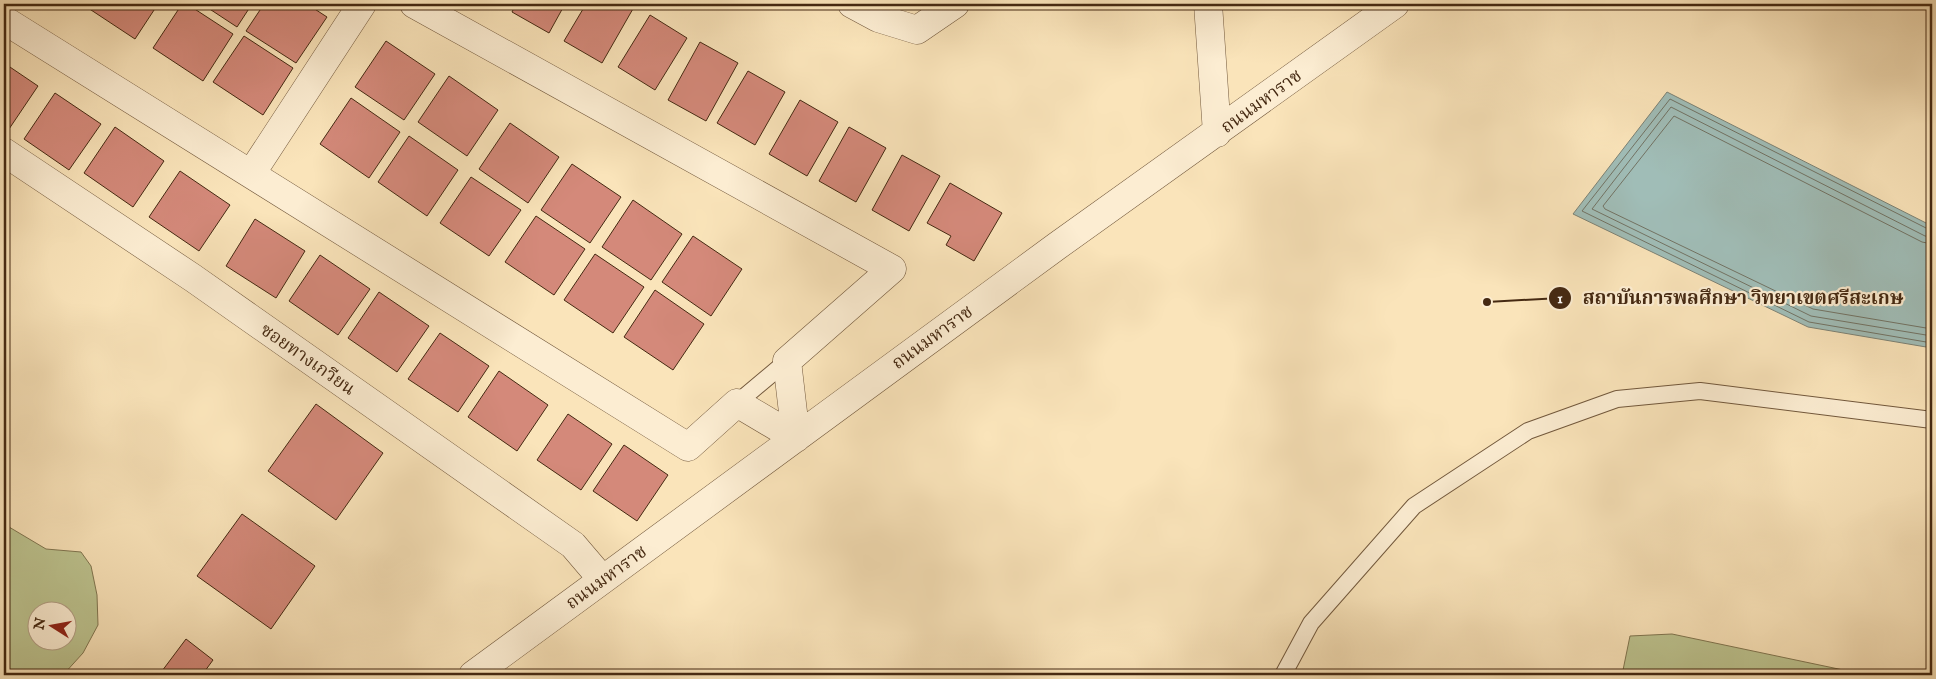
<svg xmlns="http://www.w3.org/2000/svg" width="1936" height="679" viewBox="0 0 1936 679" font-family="'IM FELL English','Noto Serif Thai',serif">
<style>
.green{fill:#bdc490;stroke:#817651;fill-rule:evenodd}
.water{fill:#a0bdb7;stroke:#7c8275}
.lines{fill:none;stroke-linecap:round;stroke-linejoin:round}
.shore{stroke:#727364;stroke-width:1}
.building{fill:#d4897a;stroke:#452912}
.service-casing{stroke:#72583c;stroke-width:18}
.minor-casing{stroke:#72583c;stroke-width:29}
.service{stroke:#fcedd2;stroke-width:16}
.minor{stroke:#fcedd2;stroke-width:28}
.labels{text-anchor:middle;stroke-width:4.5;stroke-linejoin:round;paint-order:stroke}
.street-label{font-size:18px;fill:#452912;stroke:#fcedd2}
.leader{fill:none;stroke:#452912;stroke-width:2}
.callout-dot{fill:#452912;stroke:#fcedd2;stroke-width:2}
.mark-label{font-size:15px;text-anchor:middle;font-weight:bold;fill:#fff}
.callout-label{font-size:19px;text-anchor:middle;font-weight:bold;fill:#452912;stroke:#fcedd2;stroke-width:4.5;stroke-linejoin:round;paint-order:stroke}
</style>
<rect width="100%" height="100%" fill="#fae4ba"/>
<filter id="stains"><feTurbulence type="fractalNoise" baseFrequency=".004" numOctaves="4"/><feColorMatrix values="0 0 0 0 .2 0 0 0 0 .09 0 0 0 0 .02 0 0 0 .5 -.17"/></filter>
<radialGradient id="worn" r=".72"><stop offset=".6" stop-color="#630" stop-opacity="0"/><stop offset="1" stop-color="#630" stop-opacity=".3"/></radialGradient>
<path class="green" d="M4,524L46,549L81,552L91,566L97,595L98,625L83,653L63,675H4ZM38,612H68V642H38Z
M1672,634L1867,675H1622L1630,636Z"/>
<path class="water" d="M1667,92L1932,226V348L1808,327L1573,214Z"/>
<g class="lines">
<path class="shore" d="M1932,231L1670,99L1582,211L1809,322L1932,343
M1932,237L1925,236L1671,107L1592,209L1811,316L1932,336
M1932,244L1922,242L1674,116L1603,206L1605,209L1813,309L1932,329"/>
</g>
<path class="building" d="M87,4H158L135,39L85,6Z
M182,4H187L233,34L203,81L153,48Z
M202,4H252L237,27Z
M264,4H307L327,17L296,63L246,31Z
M516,4H565L549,33L512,12Z
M586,4H629L634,7L602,63L564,41Z
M650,15L687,38L655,90L618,67Z
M244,36L293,68L263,115L213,82Z
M386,41L435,74L404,120L355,87Z
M700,42L738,63L706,121L668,100Z
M4,63L38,86L7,132L4,130Z
M748,71L785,92L755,145L717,123Z
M449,76L498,110L467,156L418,122Z
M55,93L101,124L69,170L24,139Z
M351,98L400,132L369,178L320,144Z
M800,100L838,122L807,176L769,154Z
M510,123L559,157L528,203L479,169Z
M115,127L164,161L133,207L84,173Z
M849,127L886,148L856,202L819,181Z
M409,136L458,170L427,216L378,182Z
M902,155L940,176L909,231L872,210Z
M572,164L621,197L590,243L541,210Z
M180,171L230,205L199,251L149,217Z
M471,177L521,210L489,256L440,223Z
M950,183L1002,213L974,261L946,245L951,236L927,223Z
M633,200L682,234L651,280L602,247Z
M536,216L585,249L554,295L505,262Z
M255,219L305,251L276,298L226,266Z
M693,236L742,269L711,316L662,282Z
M595,254L644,287L613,333L564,300Z
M320,255L370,289L338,335L289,301Z
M655,290L704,324L673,370L624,337Z
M379,292L429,326L397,372L348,338Z
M440,333L489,366L458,412L408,379Z
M499,371L548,405L517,451L468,417Z
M316,404L383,453L336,520L268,471Z
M568,414L612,444L581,490L537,460Z
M624,445L668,475L637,521L593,491Z
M242,514L315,566L271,629L197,576Z
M186,639L213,660L202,675H159Z"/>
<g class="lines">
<g class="service-casing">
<path id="service" d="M737,403L787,361
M1283,675L1311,623L1414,506L1528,431L1617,399L1700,391L1932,420"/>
</g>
<g class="minor-casing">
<path id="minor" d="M414,4L892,269L787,361L796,438
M852,4L878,18L917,30L955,4
M1208,4L1217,133
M4,20L688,447L737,403L796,438
M4,152L193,278L573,545L602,579
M251,174L362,4
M473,675L1057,246L1395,4"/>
</g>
<use href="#service" class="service"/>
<use href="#minor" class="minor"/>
</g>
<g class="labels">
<g class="street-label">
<text transform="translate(1261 101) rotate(-36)" y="6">ถนนมหาราช</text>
<text transform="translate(932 337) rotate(-36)" y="6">ถนนมหาราช</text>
<text transform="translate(308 359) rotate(35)" y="6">ซอยทางเกวียน</text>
<text transform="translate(606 577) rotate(-36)" y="6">ถนนมหาราช</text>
</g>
</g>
<path class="leader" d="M1487 302L1560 298"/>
<g class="callout-dot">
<circle cx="1487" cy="302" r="5"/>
<circle cx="1560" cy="298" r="12"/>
</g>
<g class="mark-label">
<text x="1560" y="303">1</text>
</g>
<g class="callout-label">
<text x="1743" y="304">สถาบันการพลศึกษา วิทยาเขตศรีสะเกษ</text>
</g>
<rect width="1936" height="679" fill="none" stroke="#fae4ba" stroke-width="20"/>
<rect x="5" y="5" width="1926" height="669" fill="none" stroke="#452912" stroke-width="2.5"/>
<rect x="10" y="10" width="1916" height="659" fill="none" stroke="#452912"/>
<g transform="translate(52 626) rotate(281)"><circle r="24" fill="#fcedd2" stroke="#b39f85"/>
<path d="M0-4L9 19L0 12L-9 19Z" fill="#8f2418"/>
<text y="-8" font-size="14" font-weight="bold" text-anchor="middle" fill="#452912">N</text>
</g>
<rect width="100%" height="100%" filter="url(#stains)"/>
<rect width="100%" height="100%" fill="url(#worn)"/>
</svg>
